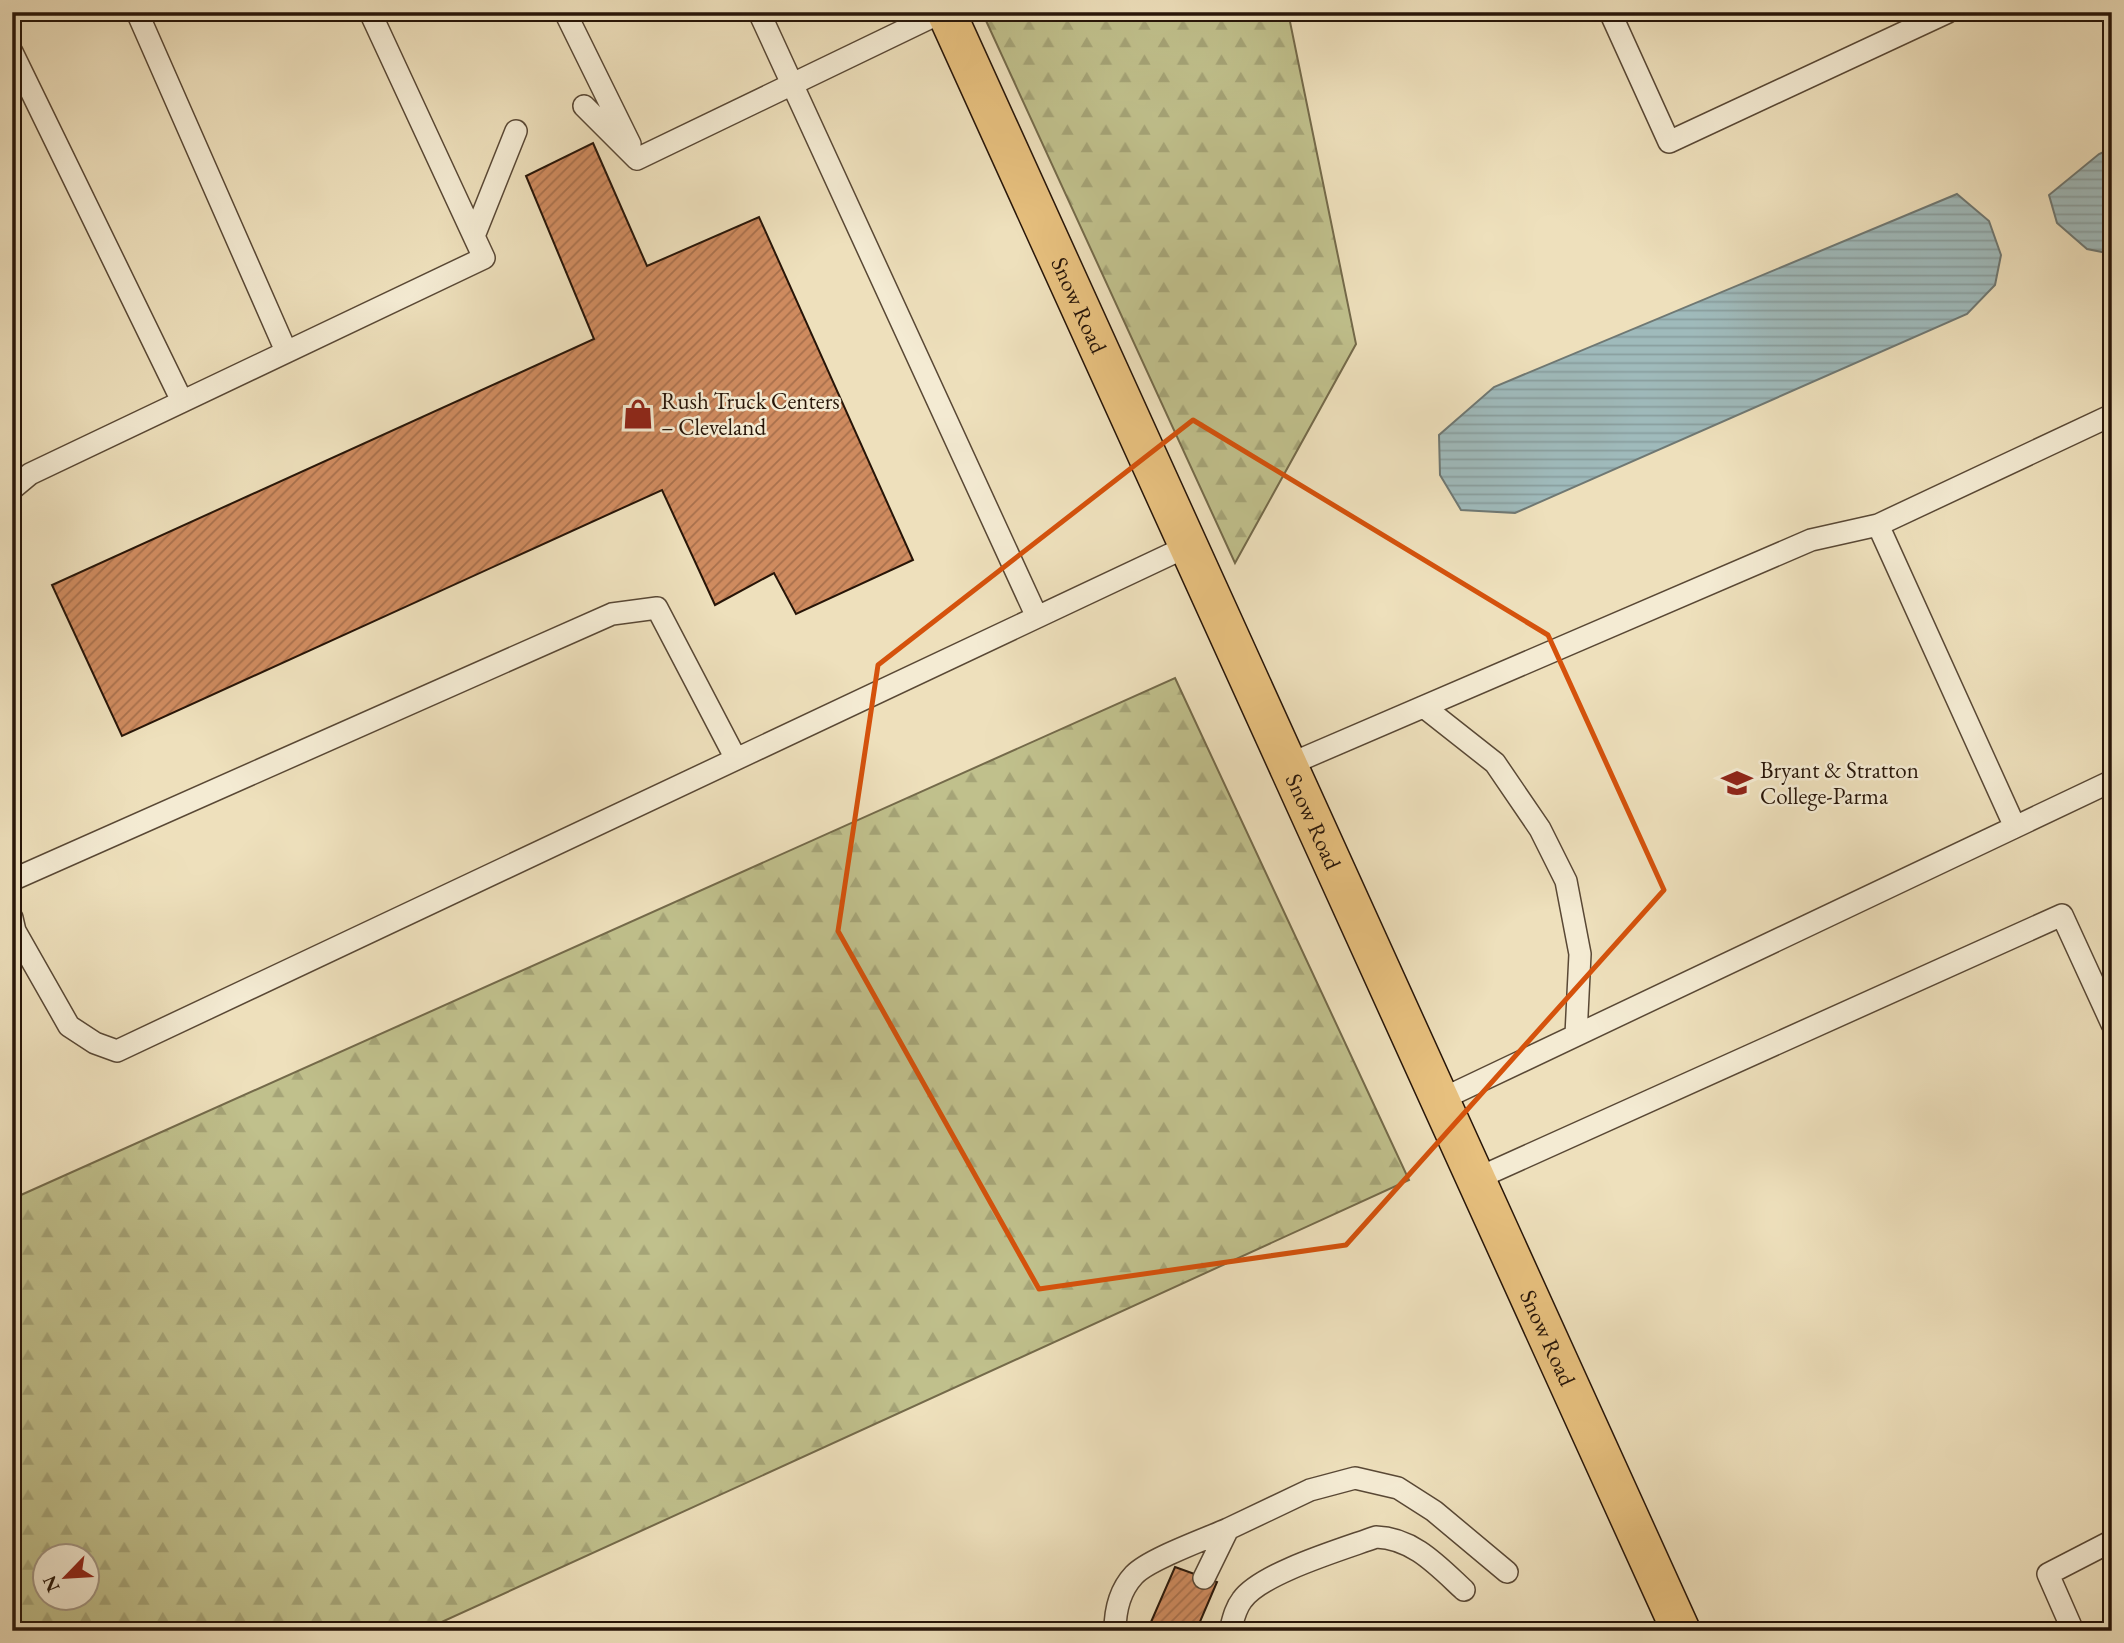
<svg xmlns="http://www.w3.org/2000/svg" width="2124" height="1643" viewBox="0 0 2124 1643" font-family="'EB Garamond',serif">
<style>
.forest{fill:url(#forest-firs);stroke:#746a4a;stroke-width:2;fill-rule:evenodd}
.water{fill:url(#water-rules);stroke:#6f7873;stroke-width:2}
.building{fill:url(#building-hatch);stroke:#271508;stroke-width:2}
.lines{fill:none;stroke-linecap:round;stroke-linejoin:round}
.lane-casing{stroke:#594835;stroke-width:24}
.primary-casing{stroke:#271508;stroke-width:41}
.lane{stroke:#f4ebd3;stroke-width:21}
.primary{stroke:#e7c07e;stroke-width:38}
.marked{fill:none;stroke:#d5520c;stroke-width:5;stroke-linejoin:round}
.labels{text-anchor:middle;stroke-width:5;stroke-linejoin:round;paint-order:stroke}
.street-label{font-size:23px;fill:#271508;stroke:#f4ebd3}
.poi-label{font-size:23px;fill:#271508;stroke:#f4ebd3;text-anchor:start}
</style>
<defs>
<pattern id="forest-firs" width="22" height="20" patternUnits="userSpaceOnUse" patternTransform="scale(1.75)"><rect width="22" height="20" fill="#c0c08c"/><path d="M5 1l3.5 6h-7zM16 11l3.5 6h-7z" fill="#a5a477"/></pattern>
<pattern id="water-rules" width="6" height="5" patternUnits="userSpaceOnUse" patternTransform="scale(1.75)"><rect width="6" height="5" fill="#9fbabb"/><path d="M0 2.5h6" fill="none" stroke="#899f9f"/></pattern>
<pattern id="building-hatch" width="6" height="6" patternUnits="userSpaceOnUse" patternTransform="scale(1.75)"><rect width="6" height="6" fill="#cf8b5f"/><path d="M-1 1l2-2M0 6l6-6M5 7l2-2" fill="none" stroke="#a8704c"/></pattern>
</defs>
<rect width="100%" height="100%" fill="#eee0bc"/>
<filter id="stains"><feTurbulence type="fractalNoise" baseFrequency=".00286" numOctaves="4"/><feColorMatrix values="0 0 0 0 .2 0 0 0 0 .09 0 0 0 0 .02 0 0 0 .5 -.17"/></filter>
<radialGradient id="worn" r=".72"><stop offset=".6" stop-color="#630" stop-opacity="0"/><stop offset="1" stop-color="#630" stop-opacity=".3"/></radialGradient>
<path class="forest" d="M982,12H1288L1356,344L1235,563Z
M1175,678L1409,1180L422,1631H12V1199ZM46,1556H88V1598H46Z"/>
<path class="water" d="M2112,148V254L2087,249L2057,223L2049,195L2099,154Z
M1957,194L1989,221L2001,255L1995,285L1967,314L1515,513L1461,510L1440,475L1439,435L1494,387Z"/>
<path class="building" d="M593,143L647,266L759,217L913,560L796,614L774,573L715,605L662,490L122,736L52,585L594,339L526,176Z
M1175,1567L1217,1582L1196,1631H1162L1164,1627L1151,1622Z"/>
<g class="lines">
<g class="lane-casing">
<path id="lane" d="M137,12L286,351
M565,12L630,144
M759,12L1037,617
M1610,12L1669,142L1948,12
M12,52L182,401
M584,106L637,159L942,12
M474,236L516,131
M12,489L30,474L484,258L370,12
M1878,525L2015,827
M1424,707L1495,763L1540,829L1566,881L1580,954L1576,1035
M1288,765L1811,540L1878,525L2112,415
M12,880L612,614L657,608L736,759
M12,918L15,931L69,1026L95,1043L117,1051L1188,546
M1440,1100L2112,781
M1476,1179L2062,915L2112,1024
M1204,1578L1228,1529L1310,1490L1355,1478L1398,1488L1434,1511L1507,1572
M1115,1631C1115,1611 1120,1590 1134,1575C1149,1559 1206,1539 1228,1529
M1230,1631C1233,1620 1235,1609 1242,1600C1261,1573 1343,1549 1376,1537C1413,1538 1438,1566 1464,1590
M2073,1631L2048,1574L2112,1541"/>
</g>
<g class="primary-casing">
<g id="primary">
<path id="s1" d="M946,12L1681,1631"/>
</g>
</g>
<use href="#lane" class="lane"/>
<use href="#primary" class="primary"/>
</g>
<path class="marked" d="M1193,420L1548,635L1664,890L1346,1245L1039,1289L838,931L878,665Z"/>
<defs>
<g id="shop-bare" transform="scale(2.415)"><path d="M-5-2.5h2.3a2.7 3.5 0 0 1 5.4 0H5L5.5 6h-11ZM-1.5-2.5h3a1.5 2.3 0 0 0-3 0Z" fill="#8f2418" stroke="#f4ebd3" stroke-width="2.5" paint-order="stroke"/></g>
<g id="university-bare" transform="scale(2.415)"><path d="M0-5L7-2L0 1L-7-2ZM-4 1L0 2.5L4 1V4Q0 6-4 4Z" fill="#8f2418" stroke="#f4ebd3" stroke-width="2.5" paint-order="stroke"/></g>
</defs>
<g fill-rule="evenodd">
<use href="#shop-bare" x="638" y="414"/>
<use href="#university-bare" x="1737" y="783"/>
</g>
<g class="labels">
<g class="street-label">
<text dy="8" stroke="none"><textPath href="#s1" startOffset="322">Snow Road</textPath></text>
<text dy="8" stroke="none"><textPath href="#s1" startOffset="889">Snow Road</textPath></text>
<text dy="8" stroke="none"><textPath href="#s1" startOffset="1456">Snow Road</textPath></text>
</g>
<g class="poi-label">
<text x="661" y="409">Rush Truck Centers<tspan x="661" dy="26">– Cleveland</tspan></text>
<text x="1760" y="778">Bryant &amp; Stratton<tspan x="1760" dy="26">College-Parma</tspan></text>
</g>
</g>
<rect width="2124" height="1643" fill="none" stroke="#eee0bc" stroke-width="42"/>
<rect x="14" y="14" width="2096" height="1615" fill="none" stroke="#271508" stroke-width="3.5"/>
<rect x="21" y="21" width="2082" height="1601" fill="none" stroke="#271508" stroke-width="2"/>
<g transform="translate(66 1577) rotate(245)"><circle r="33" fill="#f4ebd3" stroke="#a29582" stroke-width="2"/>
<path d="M0-5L12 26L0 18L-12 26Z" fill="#8f2418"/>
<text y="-10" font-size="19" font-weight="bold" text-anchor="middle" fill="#271508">N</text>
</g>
<rect width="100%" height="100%" filter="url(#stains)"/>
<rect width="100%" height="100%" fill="url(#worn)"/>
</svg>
